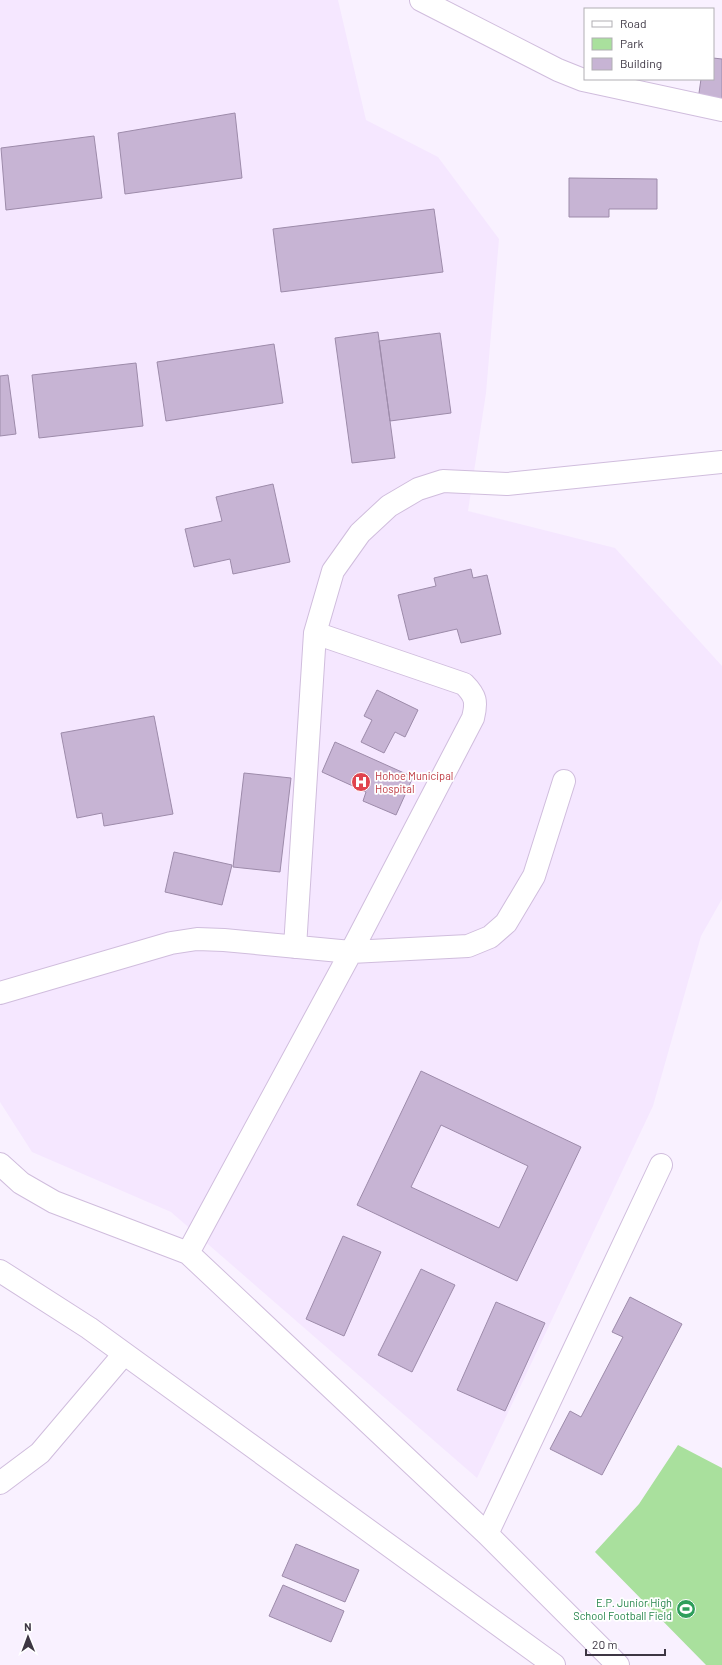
<svg xmlns="http://www.w3.org/2000/svg" width="722" height="1665" viewBox="0 0 722 1665" font-family="Barlow,sans-serif">
<style>
.built{fill:#f5e7ff}
.green{fill:#a9e09d}
.building{fill:#c7b4d4;stroke:#9d8baa;fill-rule:evenodd}
.lines{fill:none;stroke-linecap:round;stroke-linejoin:round}
.minor-casing{stroke:#d0bddd;stroke-width:24}
.minor{stroke:#fff;stroke-width:22}
.labels{text-anchor:middle;stroke-width:3.5;stroke-linejoin:round;paint-order:stroke}
.health-label{font-size:11px;fill:#be3a42;stroke:#fff;text-anchor:start}
.leisure-label{font-size:11px;fill:#27864d;stroke:#fff;text-anchor:end}
</style>
<rect width="100%" height="100%" fill="#f9f1ff"/>
<path class="built" d="M0,0H338L366,120L438,157L499,239L486,393L468,511L615,548L722,666V899L701,936L653,1106L477,1478L171,1212L32,1152L0,1102Z"/>
<path class="green" d="M678,1445L722,1468V1665H706L595,1552L639,1504Z"/>
<path class="building" d="M713,58L722,59V103L698,100L701,79H713Z
M235,113L242,178L125,194L118,133Z
M94,136L102,198L6,210L1,148Z
M569,178L657,179V209H609V217H569Z
M434,209L443,272L281,292L273,229Z
M378,332L395,458L352,463L335,338Z
M440,333L451,413L390,421L379,341Z
M274,344L283,403L166,421L157,362Z
M136,363L143,426L39,438L32,375Z
M8,375L16,434L0,436V376Z
M273,484L290,562L233,574L230,559L194,567L185,529L222,521L216,497Z
M471,569L473,578L487,575L501,634L461,643L457,629L409,640L398,595L436,586L434,578Z
M377,690L418,710L405,737L395,732L384,753L361,742L372,720L364,716Z
M154,716L173,814L104,826L102,813L77,818L61,733Z
M335,742L413,777L396,815L363,801L366,792L322,772Z
M244,773L291,778L280,872L233,867Z
M174,852L232,865L222,905L165,892Z
M421,1071L581,1147L517,1281L357,1205ZM441,1125L528,1166L499,1228L411,1187Z
M343,1236L381,1252L344,1336L306,1319Z
M421,1269L455,1285L412,1372L378,1355Z
M630,1297L682,1324L602,1475L550,1449L570,1411L581,1417L623,1337L612,1332Z
M496,1302L545,1323L505,1411L457,1390Z
M296,1544L359,1570L345,1602L282,1576Z
M283,1585L344,1611L331,1642L269,1616Z"/>
<g class="lines">
<g class="minor-casing">
<path id="minor" d="M421,0L558,70L583,80L722,110
M295,947L315,633L333,571L360,533L389,506L418,489L443,481L507,484L722,462
M0,993L171,943L197,939L224,940L351,952L468,946L490,937L506,923L534,876L564,781
M0,1164L21,1183L54,1202L188,1253L487,1534L618,1665
M188,1253L351,952L473,718C477,702 476,696 464,684L315,633
M0,1271L89,1328L554,1665
M0,1483L40,1453L124,1354
M487,1534L661,1165"/>
</g>
<use href="#minor" class="minor"/>
</g>
<defs>
<g id="hospital-disc" transform="scale(1)"><circle r="9.5" fill="#e0444e" stroke="#fff"/><path d="M-5-5h3v3.5h4V-5h3V5h-3V1.5h-4V5h-3Z" fill="#fff"/></g>
<g id="stadium-disc" transform="scale(1)"><circle r="9.5" fill="#2e9e5b" stroke="#fff"/><path d="M0-5a6.5 5 0 1 0 0 10a6.5 5 0 1 0 0-10ZM-3.5-1.8h7v3.6h-7Z" fill="#fff"/></g>
</defs>
<g fill-rule="evenodd">
<use href="#hospital-disc" x="361" y="782"/>
<use href="#stadium-disc" x="686" y="1609"/>
</g>
<g class="labels">
<g class="health-label">
<text x="375" y="780">Hohoe Municipal<tspan x="375" dy="13">Hospital</tspan></text>
</g>
<g class="leisure-label">
<text x="672" y="1607">E.P. Junior High<tspan x="672" dy="13">School Football Field</tspan></text>
</g>
</g>
<rect x="584" y="8" width="130" height="72" fill="#ffffff" stroke="#b1afb4"/>
<rect x="592" y="21" width="20" height="6" fill="#ffffff" stroke="#b1afb4"/>
<text x="620" y="28" font-size="12" fill="#3d3643">Road</text>
<rect x="592" y="38" width="20" height="12" fill="#a9e09d" stroke="#b1afb4"/>
<text x="620" y="48" font-size="12" fill="#3d3643">Park</text>
<rect x="592" y="58" width="20" height="12" fill="#c7b4d4" stroke="#b1afb4"/>
<text x="620" y="68" font-size="12" fill="#3d3643">Building</text>
<g transform="translate(28 1637) rotate(359)" stroke="#ffffff" stroke-width="3" paint-order="stroke">
<path d="M0-3L7 15L0 10L-7 15Z" fill="#3d3643"/>
<text y="-6" font-size="11" font-weight="bold" text-anchor="middle" fill="#3d3643">N</text>
</g>
<path d="M586 1649v6h79v-6" fill="none" stroke="#3d3643" stroke-width="2"/>
<text x="592" y="1649" font-size="12" fill="#3d3643" stroke="#ffffff" stroke-width="3" paint-order="stroke">20 m</text>
</svg>
